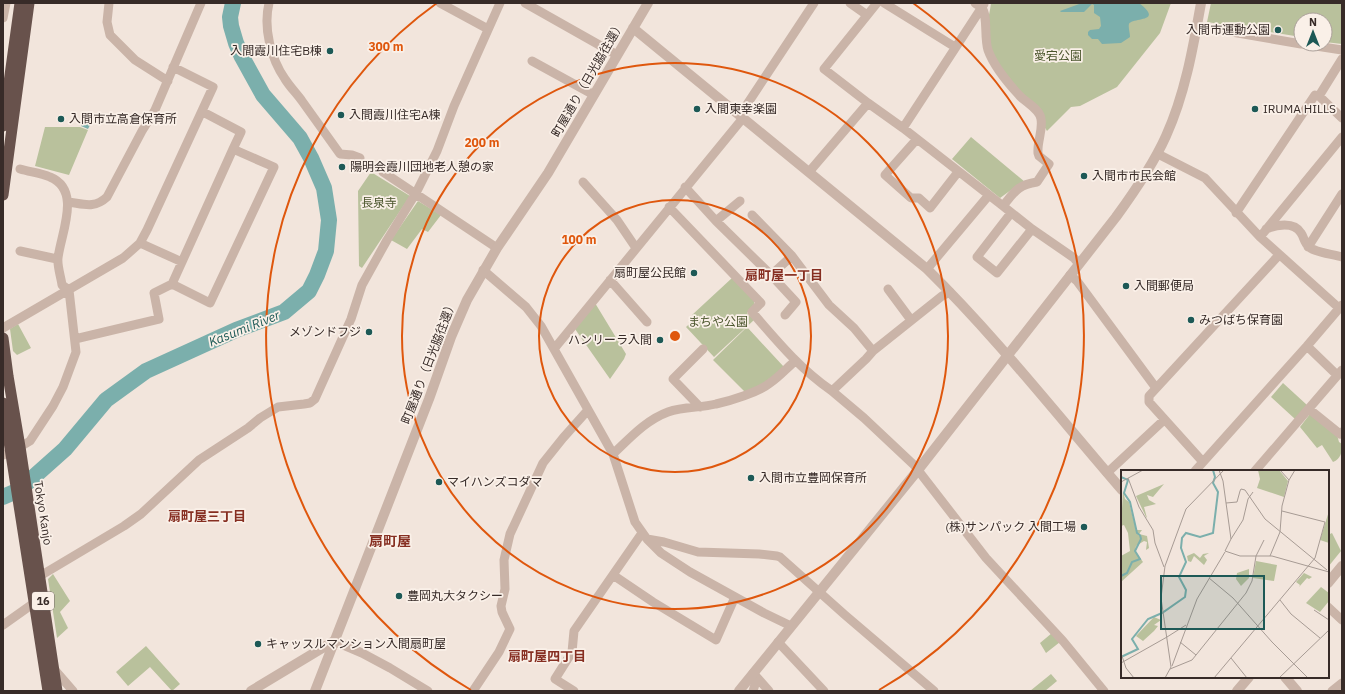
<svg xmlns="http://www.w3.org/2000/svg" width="1345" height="694" viewBox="0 0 1345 694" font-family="'IBM Plex Sans','Noto Sans JP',sans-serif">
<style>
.green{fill:#b9c19c}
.water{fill:#7bafac}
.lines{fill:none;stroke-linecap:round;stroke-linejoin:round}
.river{stroke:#7bafac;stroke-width:16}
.minor{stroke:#cab4a8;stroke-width:9}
.tertiary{stroke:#cab4a8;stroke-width:10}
.trunk{stroke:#68524c;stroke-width:11}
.ring{fill:none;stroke:#df570d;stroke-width:2}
.poi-dot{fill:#1d5956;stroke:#faf0e8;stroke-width:1.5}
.labels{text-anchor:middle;stroke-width:3.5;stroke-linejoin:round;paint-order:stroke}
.shield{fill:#faf0e8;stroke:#726662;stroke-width:1}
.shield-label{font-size:11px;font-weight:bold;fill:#372b28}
.poi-label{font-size:12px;fill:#372b28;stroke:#faf0e8;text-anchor:start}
.park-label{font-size:12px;fill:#4a552c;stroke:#faf0e8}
.street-label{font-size:12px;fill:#372b28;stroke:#faf0e8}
.neighbourhood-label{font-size:13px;font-weight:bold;fill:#862e21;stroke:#faf0e8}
.water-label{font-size:13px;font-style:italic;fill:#1d5956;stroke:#faf0e8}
.quarter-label{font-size:14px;font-weight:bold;fill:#862e21;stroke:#faf0e8}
.inset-river{fill:none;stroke:#7bafac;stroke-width:2}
.inset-road{fill:none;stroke:#a79b94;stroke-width:1}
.view{fill:#1d5956;fill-opacity:0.15;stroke:#1d5956;stroke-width:2}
.inset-edge{fill:none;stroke:#372b28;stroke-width:2}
.centre{fill:#df570d;stroke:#faf0e8;stroke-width:2}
.ring-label{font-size:12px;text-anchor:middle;font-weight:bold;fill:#df570d;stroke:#faf0e8;stroke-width:3.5;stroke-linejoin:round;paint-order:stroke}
</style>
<rect width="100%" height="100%" fill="#f2e5dc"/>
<path class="green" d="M991,3H1171L1160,33L1117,87L1080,106L1071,107L1047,131C1032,104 986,60 987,31C987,22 990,12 991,3Z
M1211,3H1342V44L1325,42V20H1301V37L1207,22Z
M45,127H80L88,130L69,175L35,166Z
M971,137L1025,182L1018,185L1000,198L952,159Z
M371,172L410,196L362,268L359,266L358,191Z
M418,201L441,215L428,232L422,229L407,249L391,240Z
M732,278L754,301V305L747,313L754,320L714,357L686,327L695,319L692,315Z
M595,303L626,354L624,359L610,379L575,329Z
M18,324L31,348L17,355L13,351L10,329Z
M747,327L784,367L770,381L745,392L713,360Z
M1283,383L1307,405L1295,419L1271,397Z
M1310,414L1337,435L1339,442L1342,444C1342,452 1341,459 1333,462L1322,445L1317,448L1300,427Z
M1332,533L1341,551L1328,567V535Z
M53,574L70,601L60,612L68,628L57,638L48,579Z
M1052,633L1060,642L1046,653L1040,643Z
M146,646L180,684L172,691L150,667L128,686L116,672Z
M1051,674L1057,681L1045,691H1030Z"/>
<path class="water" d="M1082,3H1139C1165,23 1132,17 1129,24C1128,27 1130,33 1130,37L1121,43L1102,44L1098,39H1092L1088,35V32L1090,30L1099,29L1101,26L1100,17L1094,13V5L1092,4L1084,12H1061L1060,11Z
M83,112L94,117L88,129L81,126V116Z"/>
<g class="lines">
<path class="river" d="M3,497L19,490L65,449L106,400L146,371L236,330L284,312L309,291L317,275L326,251L329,220L324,188L311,158L300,138L263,95L242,57L236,43L231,26L230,17L233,3"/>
<path class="minor" d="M109,3L107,22L110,35L135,60L168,81
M269,3C263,28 271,59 285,79C290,87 297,94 302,101C315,119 327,136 340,154L352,155L360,158
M440,3L488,29
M525,3L617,55
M850,3L867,15
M877,3L824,69L868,103L903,128L984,4
M884,3L955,47
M975,3C977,5 980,6 982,8C988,16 984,38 988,50C994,67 1007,82 1019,95C1025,102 1040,109 1041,119C1043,131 1037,142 1038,153L1039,156L1049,164L1037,182C1018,185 1015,191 1003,206L1032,229L1074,258L1079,264
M3,18L6,3
M1197,26L1301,44
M1303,44L1342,50
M532,61L594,95
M1319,96L1342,118
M203,112L241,132L233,149L172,284L210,303L274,167L233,149
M740,115L814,3
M903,128L1003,206
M917,139L885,175L911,198H919L930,208L958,172
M1158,154L1205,178L1260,237L1339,308
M383,172L497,248
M809,172L868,103
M583,182L617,220L636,248
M685,187L716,221L771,275L796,302L785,315
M68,202C84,204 94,209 107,197L142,131L155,110L201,3
M669,207L761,303L752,312C777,341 800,369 832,391L866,359L873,351L942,296L950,292
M1011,213L977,257L997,273L1032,229
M1236,213L1315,95L1319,96L1342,59
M752,215L792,256L829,305L854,328L873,351
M716,221L740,201
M1266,229C1276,225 1294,221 1301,233C1304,237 1304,243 1309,247C1316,253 1333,254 1342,257
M1260,237L1342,137
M140,243L182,262
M1308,247L1342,194
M20,251L57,259
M927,269L989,195
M483,270L526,307L541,326L613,454L635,522L647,539L661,553L690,572L764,613L791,626
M771,275L792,256
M1070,275L1077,281L1156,388
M610,280L647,322
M888,289L911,320
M3,328L123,258L140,243L147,230L213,87L173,67
M75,339L159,319L154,293L172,284
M1307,346L1337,375
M554,349L743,118
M832,391L864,418L914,465L986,558L1063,641L1104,691
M700,407L673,379L703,349
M1309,409L1340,434L1342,432
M20,447L30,441L53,406L63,387L76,352L69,290L62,285C61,277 57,266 58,258C61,233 82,190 50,177C41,173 30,172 20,169
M613,454C630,438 646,420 668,412C684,406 700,408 716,404C730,401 759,392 770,383C779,377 787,368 795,361
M3,455L11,452
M1203,462L1149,402V396L1279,255
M1195,471L1307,346L1342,305
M1255,471L1342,370
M1107,473L1164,420
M647,539L664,542L698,552L759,554L777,556L780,557L845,615L934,691
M613,575L653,602L716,640L735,597
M40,576L124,526L141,514L199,460L248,428L260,418L278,407L304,404L310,403L315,399L351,319L362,285L387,240L416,193L437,151L454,106L500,3
M1328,607L1342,620
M3,625L34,603
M334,641L362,653L390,668L428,691
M778,642L824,691
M53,668L73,691
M753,673L769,691
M473,691L499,652L510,629L502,612L501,606L505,589L504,560L510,534L543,463L563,438L588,410
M574,691L555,679L572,652L574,631L642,533
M753,691L757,678
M1332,691L1342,683"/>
<path class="tertiary" d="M633,28L927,269C997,338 1058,416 1122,490
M1328,583L1342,566
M1285,677L1297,691
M251,691L334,641
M315,691L429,399L451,337L467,300L497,248L548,173L648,3
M739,691L918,470L1116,217C1135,191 1153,165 1166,136C1185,94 1193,48 1201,3
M1237,691L1249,677"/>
<path class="trunk" d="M3,126L20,3
M3,195L29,3
M3,338L8,376L20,447L57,691
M3,403L48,691"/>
</g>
<g class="ring">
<circle cx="675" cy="336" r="136"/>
<circle cx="675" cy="336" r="273"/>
<path d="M471 690A409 409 0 0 1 437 3M913 3A409 409 0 0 1 879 690"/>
</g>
<g class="poi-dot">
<circle cx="1278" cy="30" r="4"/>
<circle cx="330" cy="51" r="4"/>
<circle cx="697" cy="109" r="4"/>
<circle cx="1255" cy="109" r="4"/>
<circle cx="341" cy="115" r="4"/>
<circle cx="61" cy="119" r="4"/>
<circle cx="342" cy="167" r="4"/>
<circle cx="1084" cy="176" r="4"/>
<circle cx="694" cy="273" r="4"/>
<circle cx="1126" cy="286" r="4"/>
<circle cx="1191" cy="320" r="4"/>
<circle cx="369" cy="332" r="4"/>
<circle cx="660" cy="340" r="4"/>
<circle cx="751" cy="478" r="4"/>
<circle cx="439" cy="482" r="4"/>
<circle cx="1084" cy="527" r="4"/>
<circle cx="399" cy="596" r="4"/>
<circle cx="258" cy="644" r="4"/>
</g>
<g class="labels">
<rect class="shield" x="32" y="592" width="22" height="18" rx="3"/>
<g class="shield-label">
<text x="43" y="605">16</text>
</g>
<g class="poi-label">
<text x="1270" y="34" text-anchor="end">入間市運動公園</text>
<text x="322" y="55" text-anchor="end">入間霞川住宅B棟</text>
<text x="705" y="113">入間東幸楽園</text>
<text x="1263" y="113">IRUMA HILLS</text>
<text x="349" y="119">入間霞川住宅A棟</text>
<text x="69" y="123">入間市立高倉保育所</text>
<text x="350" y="171">陽明会霞川団地老人憩の家</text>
<text x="1092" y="180">入間市市民会館</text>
<text x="686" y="277" text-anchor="end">扇町屋公民館</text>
<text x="1134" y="290">入間郵便局</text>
<text x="1199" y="324">みつばち保育園</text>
<text x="361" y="336" text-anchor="end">メゾンドフジ</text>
<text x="652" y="344" text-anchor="end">ハンリーラ入間</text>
<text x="759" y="482">入間市立豊岡保育所</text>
<text x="447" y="486">マイハンズコダマ</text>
<text x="1076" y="531" text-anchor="end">(株)サンパック 入間工場</text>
<text x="407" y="600">豊岡丸大タクシー</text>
<text x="266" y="648">キャッスルマンション入間扇町屋</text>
</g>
<g class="park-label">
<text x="1058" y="60">愛宕公園</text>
<text x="379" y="207">長泉寺</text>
<text x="718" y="326">まちや公園</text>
</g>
<g class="street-label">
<text transform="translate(588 79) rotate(-60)" y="4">町屋通り（日光脇往還）</text>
<text transform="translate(429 362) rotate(-69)" y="4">町屋通り（日光脇往還）</text>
<text transform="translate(43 513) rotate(81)" y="4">Tokyo Kanjo</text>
</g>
<g class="neighbourhood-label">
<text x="784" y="280">扇町屋一丁目</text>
<text x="207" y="521">扇町屋三丁目</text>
<text x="547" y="661">扇町屋四丁目</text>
</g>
<g class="water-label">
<text transform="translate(244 328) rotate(-22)" y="5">Kasumi River</text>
</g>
<g class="quarter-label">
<text x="390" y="546">扇町屋</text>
</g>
</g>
<g transform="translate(1121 470)">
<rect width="208" height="208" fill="#f2e5dc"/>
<path d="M137,0H158L167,11L163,27L136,18L139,9ZM43,14L32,27L26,25L28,30L35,34L23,37L26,48L25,47L15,26ZM2,21L4,29L8,32L15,60H21L18,64L26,66L28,78L25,80L26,72L23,71L15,76L14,81L22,92L0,112V86L9,81L7,63L3,55L0,56ZM208,41V73L199,70ZM73,83L79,88L82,84L88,83L83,86L86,90L83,95L73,86L70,92L67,91L66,86ZM135,91L156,95L153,111L132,108ZM128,99V108L120,116L115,109L116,103ZM183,103L191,107L188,109L186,108L178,117L179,115L175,112ZM200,117L208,123V131L199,142L185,133ZM33,147L40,150L33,155L37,156L33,161L22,171L15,166Z" fill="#b9c19c"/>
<path class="inset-river" d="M0,7L7,10L3,23L9,32L16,63L19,65M0,106L6,103L11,92L19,89L14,81L20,69L19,65M0,187L17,179L11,169L27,149L41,143L64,127L65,120L58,107L65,92L60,78L61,68L65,63L79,67L92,63L97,22L92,13L94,7L92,0"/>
<path class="inset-road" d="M98,0L102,11L110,69L104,81L119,86H151L208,102M159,0L168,10M7,8L18,37L32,60L34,73L43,97M0,12L22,0M119,21L120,19L124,20L144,49L206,100M105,33L116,32L119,21M110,69L122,50L127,29L132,22M149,86L159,62L161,36L168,10L174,0M88,108L112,128L151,172L187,208M159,130L170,144L199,168M193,140L208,150M46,167L65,155M59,172L75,185M0,183L5,198L13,208M110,188L126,208M0,193L46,167M51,196L76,129L104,82M49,199L71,190L125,123L131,111L135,86L143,70M44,208L50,197L40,128L44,96L65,39L103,0M93,208L194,88L204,52L161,41M158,208L208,160"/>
<path class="view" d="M40,106H143V159H40Z"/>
<rect width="208" height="208" class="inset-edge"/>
</g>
<circle cx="675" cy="336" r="6" class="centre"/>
<g class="ring-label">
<text x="386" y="51">300 m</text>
<text x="482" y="147">200 m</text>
<text x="579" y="244">100 m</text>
</g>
<rect width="1345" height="694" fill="none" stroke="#372b28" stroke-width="8"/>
<g transform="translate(1313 32)"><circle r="19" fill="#faf0e8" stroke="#aca19b"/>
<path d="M0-3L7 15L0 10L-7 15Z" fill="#1d5956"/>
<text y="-6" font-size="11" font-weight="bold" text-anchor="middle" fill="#372b28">N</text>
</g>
</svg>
